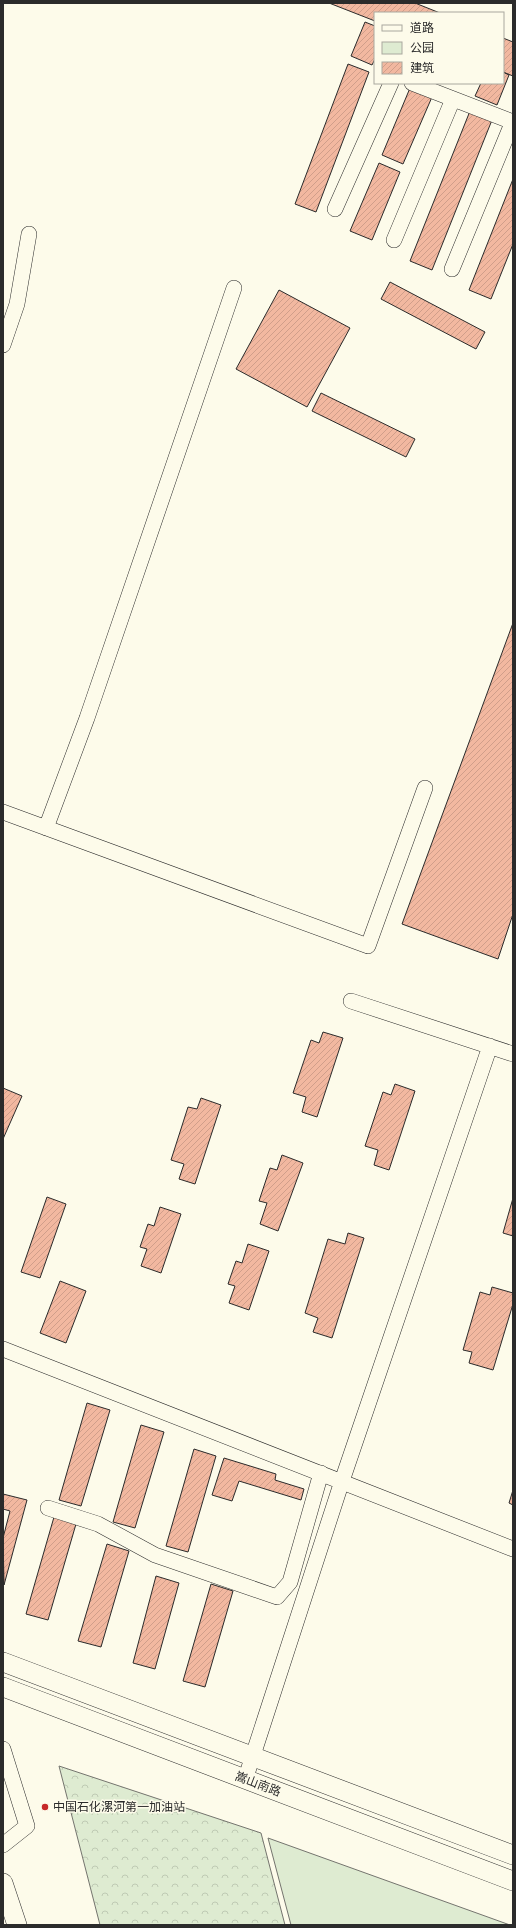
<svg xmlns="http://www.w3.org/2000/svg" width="516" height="1928" viewBox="0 0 516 1928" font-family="'Alegreya Sans','Noto Sans SC',sans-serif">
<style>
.green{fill:#deebd1;stroke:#74746e}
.forest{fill:url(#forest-crowns);stroke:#74746e}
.building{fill:url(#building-hatch);stroke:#2b2b2b}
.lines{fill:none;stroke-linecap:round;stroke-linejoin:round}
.minor-casing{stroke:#2b2b2b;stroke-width:16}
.major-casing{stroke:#2b2b2b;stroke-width:20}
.minor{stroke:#fdfbea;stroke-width:15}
.major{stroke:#fdfbea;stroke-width:19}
.poi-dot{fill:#c62828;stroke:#fdfbea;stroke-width:1.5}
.labels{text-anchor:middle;stroke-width:3;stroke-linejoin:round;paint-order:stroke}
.street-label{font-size:12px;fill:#2b2b2b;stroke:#fdfbea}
.poi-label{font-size:12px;fill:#2b2b2b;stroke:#fdfbea;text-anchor:start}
</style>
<defs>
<pattern id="forest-crowns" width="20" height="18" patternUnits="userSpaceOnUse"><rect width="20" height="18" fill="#deebd1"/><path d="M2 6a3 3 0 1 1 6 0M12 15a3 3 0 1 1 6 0" fill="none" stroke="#bfcab4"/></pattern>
<pattern id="building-hatch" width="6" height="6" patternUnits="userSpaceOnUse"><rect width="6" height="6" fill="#f2b8a0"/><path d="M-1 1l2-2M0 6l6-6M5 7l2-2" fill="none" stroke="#d09e8a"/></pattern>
</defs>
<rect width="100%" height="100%" fill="#fdfbea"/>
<path class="green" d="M268,1838L510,1925H291Z"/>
<path class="forest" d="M59,1766L261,1833L285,1925H100Z"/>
<path class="building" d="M329,3H415L440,13H375V21Z
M365,22L375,26V59L372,65L351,56Z
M503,38L513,42V76L503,72Z
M348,64L369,72L316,212L295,204Z
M503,72L509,75L497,105L475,96L481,83H503Z
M410,88L432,97L403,164L382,155Z
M470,111L492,120L432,270L410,261Z
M379,163L400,172L372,240L350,231Z
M513,179V244L491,299L469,290Z
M390,282L485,332L476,349L381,299Z
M279,290L350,328L307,407L236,369Z
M321,393L415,439L406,457L312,411Z
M513,623V914L498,959L402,924Z
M323,1032L343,1038L317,1117L302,1112L306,1097L293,1093L311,1040L319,1043Z
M395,1084L415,1091L389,1170L374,1165L378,1150L365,1146L383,1092L391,1095Z
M3,1088L22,1096L3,1139Z
M201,1098L221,1105L195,1184L179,1179L184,1164L171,1160L188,1107L197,1109Z
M282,1155L303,1163L278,1231L260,1224L267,1203L259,1201L270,1168L277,1170Z
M47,1197L66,1204L40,1278L21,1272Z
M513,1198V1236L503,1233Z
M160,1207L181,1214L161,1273L141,1266L147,1249L140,1247L148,1224L154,1226Z
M348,1233L364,1238L332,1338L313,1332L318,1318L305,1313L328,1239L345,1244Z
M248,1244L269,1251L249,1310L229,1303L235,1286L228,1284L236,1261L242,1263Z
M60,1281L86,1291L66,1343L40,1333Z
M492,1287L513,1293V1304L493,1370L469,1363L472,1352L463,1350L480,1292L490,1295Z
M87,1403L110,1410L81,1506L59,1500Z
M141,1425L164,1432L135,1528L113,1522Z
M194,1449L216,1456L188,1552L166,1546Z
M224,1458L276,1474L275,1480L304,1489L301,1500L239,1481L232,1501L212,1495Z
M513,1490V1505L509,1503Z
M3,1494L27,1500L4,1585L3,1538L10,1511L3,1509Z
M54,1517L76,1524L48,1620L26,1614Z
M107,1544L129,1551L101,1647L78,1641Z
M156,1576L179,1583L155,1669L133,1663Z
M211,1584L233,1591L205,1687L183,1681Z"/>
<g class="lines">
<g class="minor-casing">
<path id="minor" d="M412,83L513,122
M335,209L391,83
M394,240L453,99
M452,269L513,121
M3,345L17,304L29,234
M3,812L368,946L425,788
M46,828L87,718L234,288
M351,1001L513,1054
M3,1349L513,1549
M48,1508L98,1524L155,1555L277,1597L290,1582L321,1473
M3,1749L27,1826L3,1845
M245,1780L342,1481L490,1046"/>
</g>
<g class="major-casing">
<path id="major" d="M3,1662L513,1855
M3,1687L513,1881
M3,1883L17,1925"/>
</g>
<use href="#minor" class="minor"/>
<use href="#major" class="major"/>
</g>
<circle class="poi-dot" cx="45" cy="1807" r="4"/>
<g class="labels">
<g class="street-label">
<text transform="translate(258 1784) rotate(21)" y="4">嵩山南路</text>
</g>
<g class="poi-label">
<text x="53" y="1811">中国石化漯河第一加油站</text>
</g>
</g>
<rect width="516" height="1928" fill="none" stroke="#2b2b2b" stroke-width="8"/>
<rect x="374" y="12" width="130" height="72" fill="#fdfbea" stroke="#a9a89e"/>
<rect x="382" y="25" width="20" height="6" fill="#fdfbea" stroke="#a9a89e"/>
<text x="410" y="32" font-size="12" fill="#2b2b2b">道路</text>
<rect x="382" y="42" width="20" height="12" fill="#deebd1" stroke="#a9a89e"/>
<text x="410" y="52" font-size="12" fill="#2b2b2b">公园</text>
<rect x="382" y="62" width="20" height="12" fill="url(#building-hatch)" stroke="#a9a89e"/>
<text x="410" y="72" font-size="12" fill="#2b2b2b">建筑</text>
</svg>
